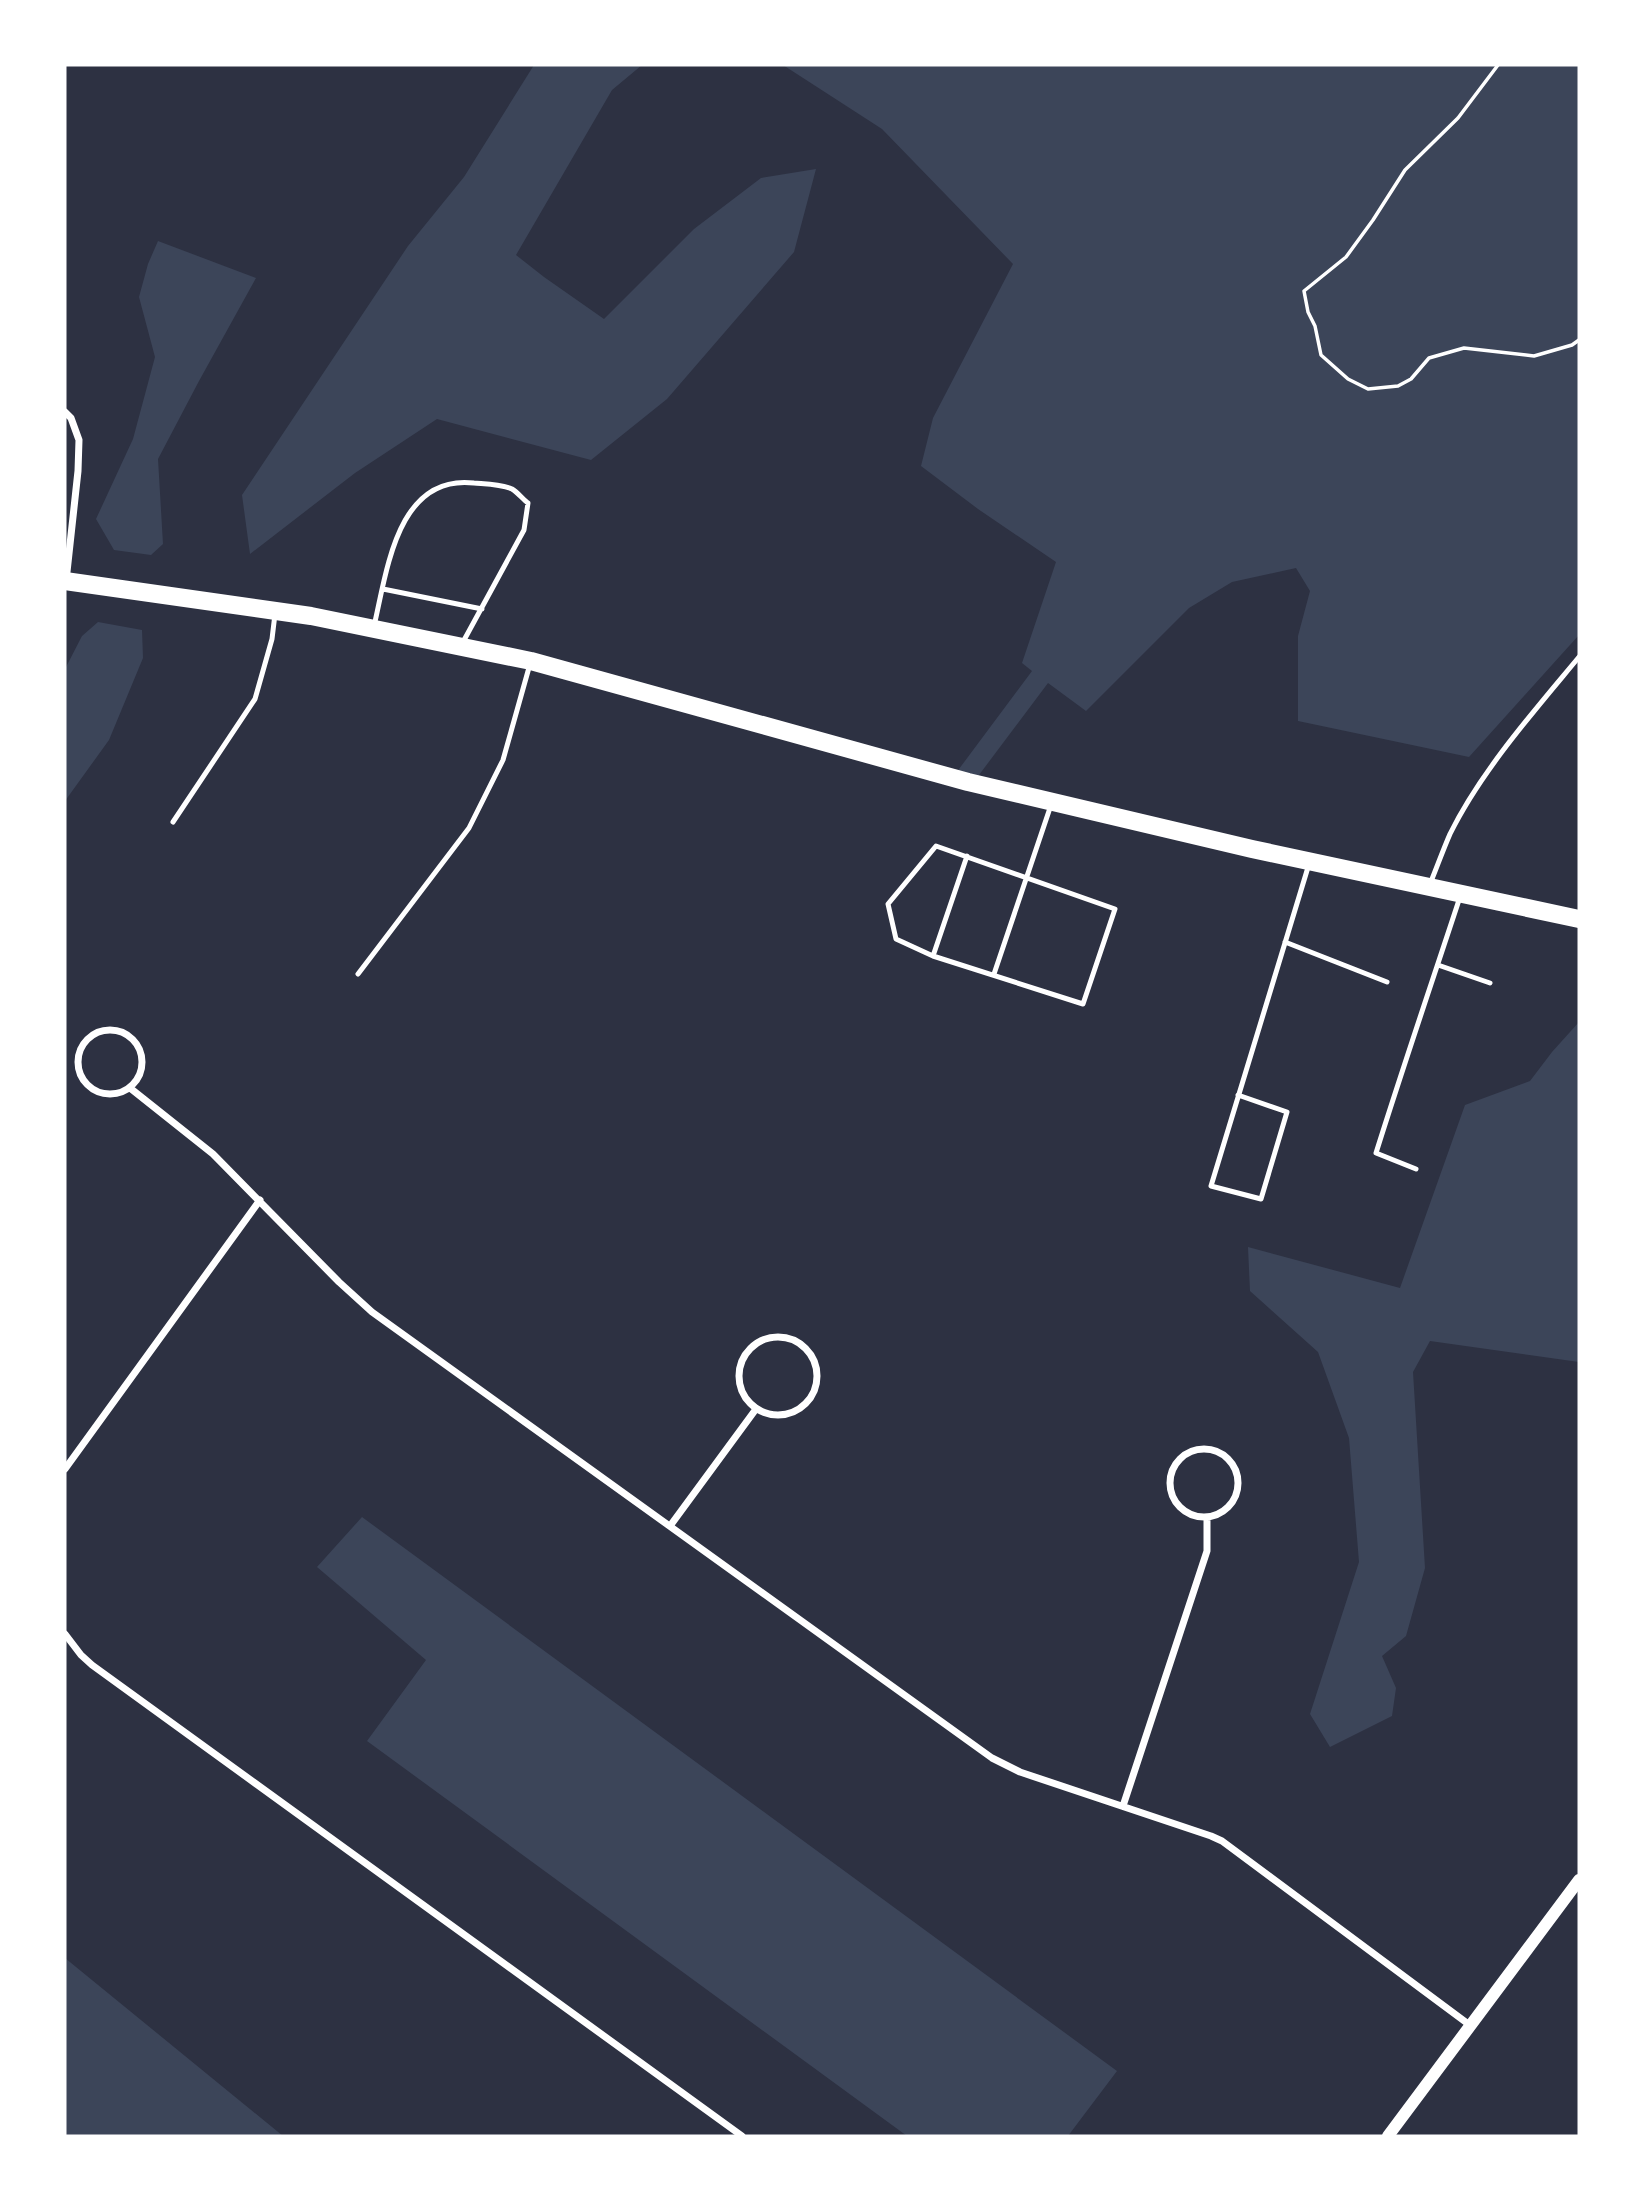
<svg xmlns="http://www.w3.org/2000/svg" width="1644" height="2201" viewBox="0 0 1644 2201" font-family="'Fira Sans',sans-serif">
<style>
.green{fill:#3c4559}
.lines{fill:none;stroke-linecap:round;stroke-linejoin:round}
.path{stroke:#fff;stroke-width:3.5}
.service{stroke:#fff;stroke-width:5}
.minor{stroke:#fff;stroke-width:7}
.tertiary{stroke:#fff;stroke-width:12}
.primary{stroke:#fff;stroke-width:18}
</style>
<rect width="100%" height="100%" fill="#2d3142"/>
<path class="green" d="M534,65H642L612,90L516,255L544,277L604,319L694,229L761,178L816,169L794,252L667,399L591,460L437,419L355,473L250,554L242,495L408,246L464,177Z
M783,65H1579V635L1469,757L1298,721V636L1310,591L1296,568L1232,582L1189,608L1086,711L1048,683L976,779L956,773L1032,671L1022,663L1056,562L978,509L921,466L933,418L1013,264L882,129Z
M158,241L256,278L199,381L158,459L163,544L151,555L114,550L96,519L133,439L155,357L139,297L148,264Z
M98,622L142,630L143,658L109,740L65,801V669L82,636Z
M1579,1022V1362L1430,1341L1413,1372L1425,1568L1406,1636L1382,1656L1396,1688L1392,1716L1330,1747L1310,1714L1359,1562L1349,1438L1318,1352L1250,1291L1248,1247L1400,1288L1465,1105L1530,1081L1552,1052Z
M362,1517L1117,2071L1068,2136H907L367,1741L426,1660L317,1567Z
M65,1958L283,2136H65Z"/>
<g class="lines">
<path class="path" d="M1498,65L1458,118L1405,170L1373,220L1346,257L1304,291L1308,312L1315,326L1321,355L1348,379L1368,389L1398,386L1411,379L1429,358L1464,348L1534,356L1572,345L1579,340"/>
<path class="service" d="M383,589L482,609
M374,626C387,571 397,474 474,483C486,484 501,484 512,489C517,492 523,499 528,503L524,530L463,642
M173,822L255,699L272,639L275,614
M936,846L1115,909L1083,1004L933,956L896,939L888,904Z
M1430,884C1437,867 1443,850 1450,834C1481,771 1535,710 1579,657
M1285,942L1387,982
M933,956L967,856
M1438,965L1490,983
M358,974L469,828L503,760L530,664
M994,974L1051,805
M1238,1095L1287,1112L1261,1199L1211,1186L1309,864
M1416,1169L1376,1153C1403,1067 1432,982 1460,897"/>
<path class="minor" d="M65,412L71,418L79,440L78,471L66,581
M78 1062a32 32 0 1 1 64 0a32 32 0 1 1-64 0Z
M130,1088L213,1154L339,1282L372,1312L992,1758L1020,1772L1211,1836L1222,1841L1471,2026
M739 1376a39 39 0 1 1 78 0a39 39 0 1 1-78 0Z
M1170 1483a34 34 0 1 1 68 0a34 34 0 1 1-68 0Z
M65,1469L260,1200
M670,1526L756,1409
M65,1634L81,1655L92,1665L742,2136
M1123,1806L1207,1551V1517"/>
<path class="tertiary" d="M1388,2136L1579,1880"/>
<path class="primary" d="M65,581L311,616L531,661L968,782L1252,849L1579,919"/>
</g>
<rect width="1644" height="2201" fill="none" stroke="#ffffff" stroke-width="133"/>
</svg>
